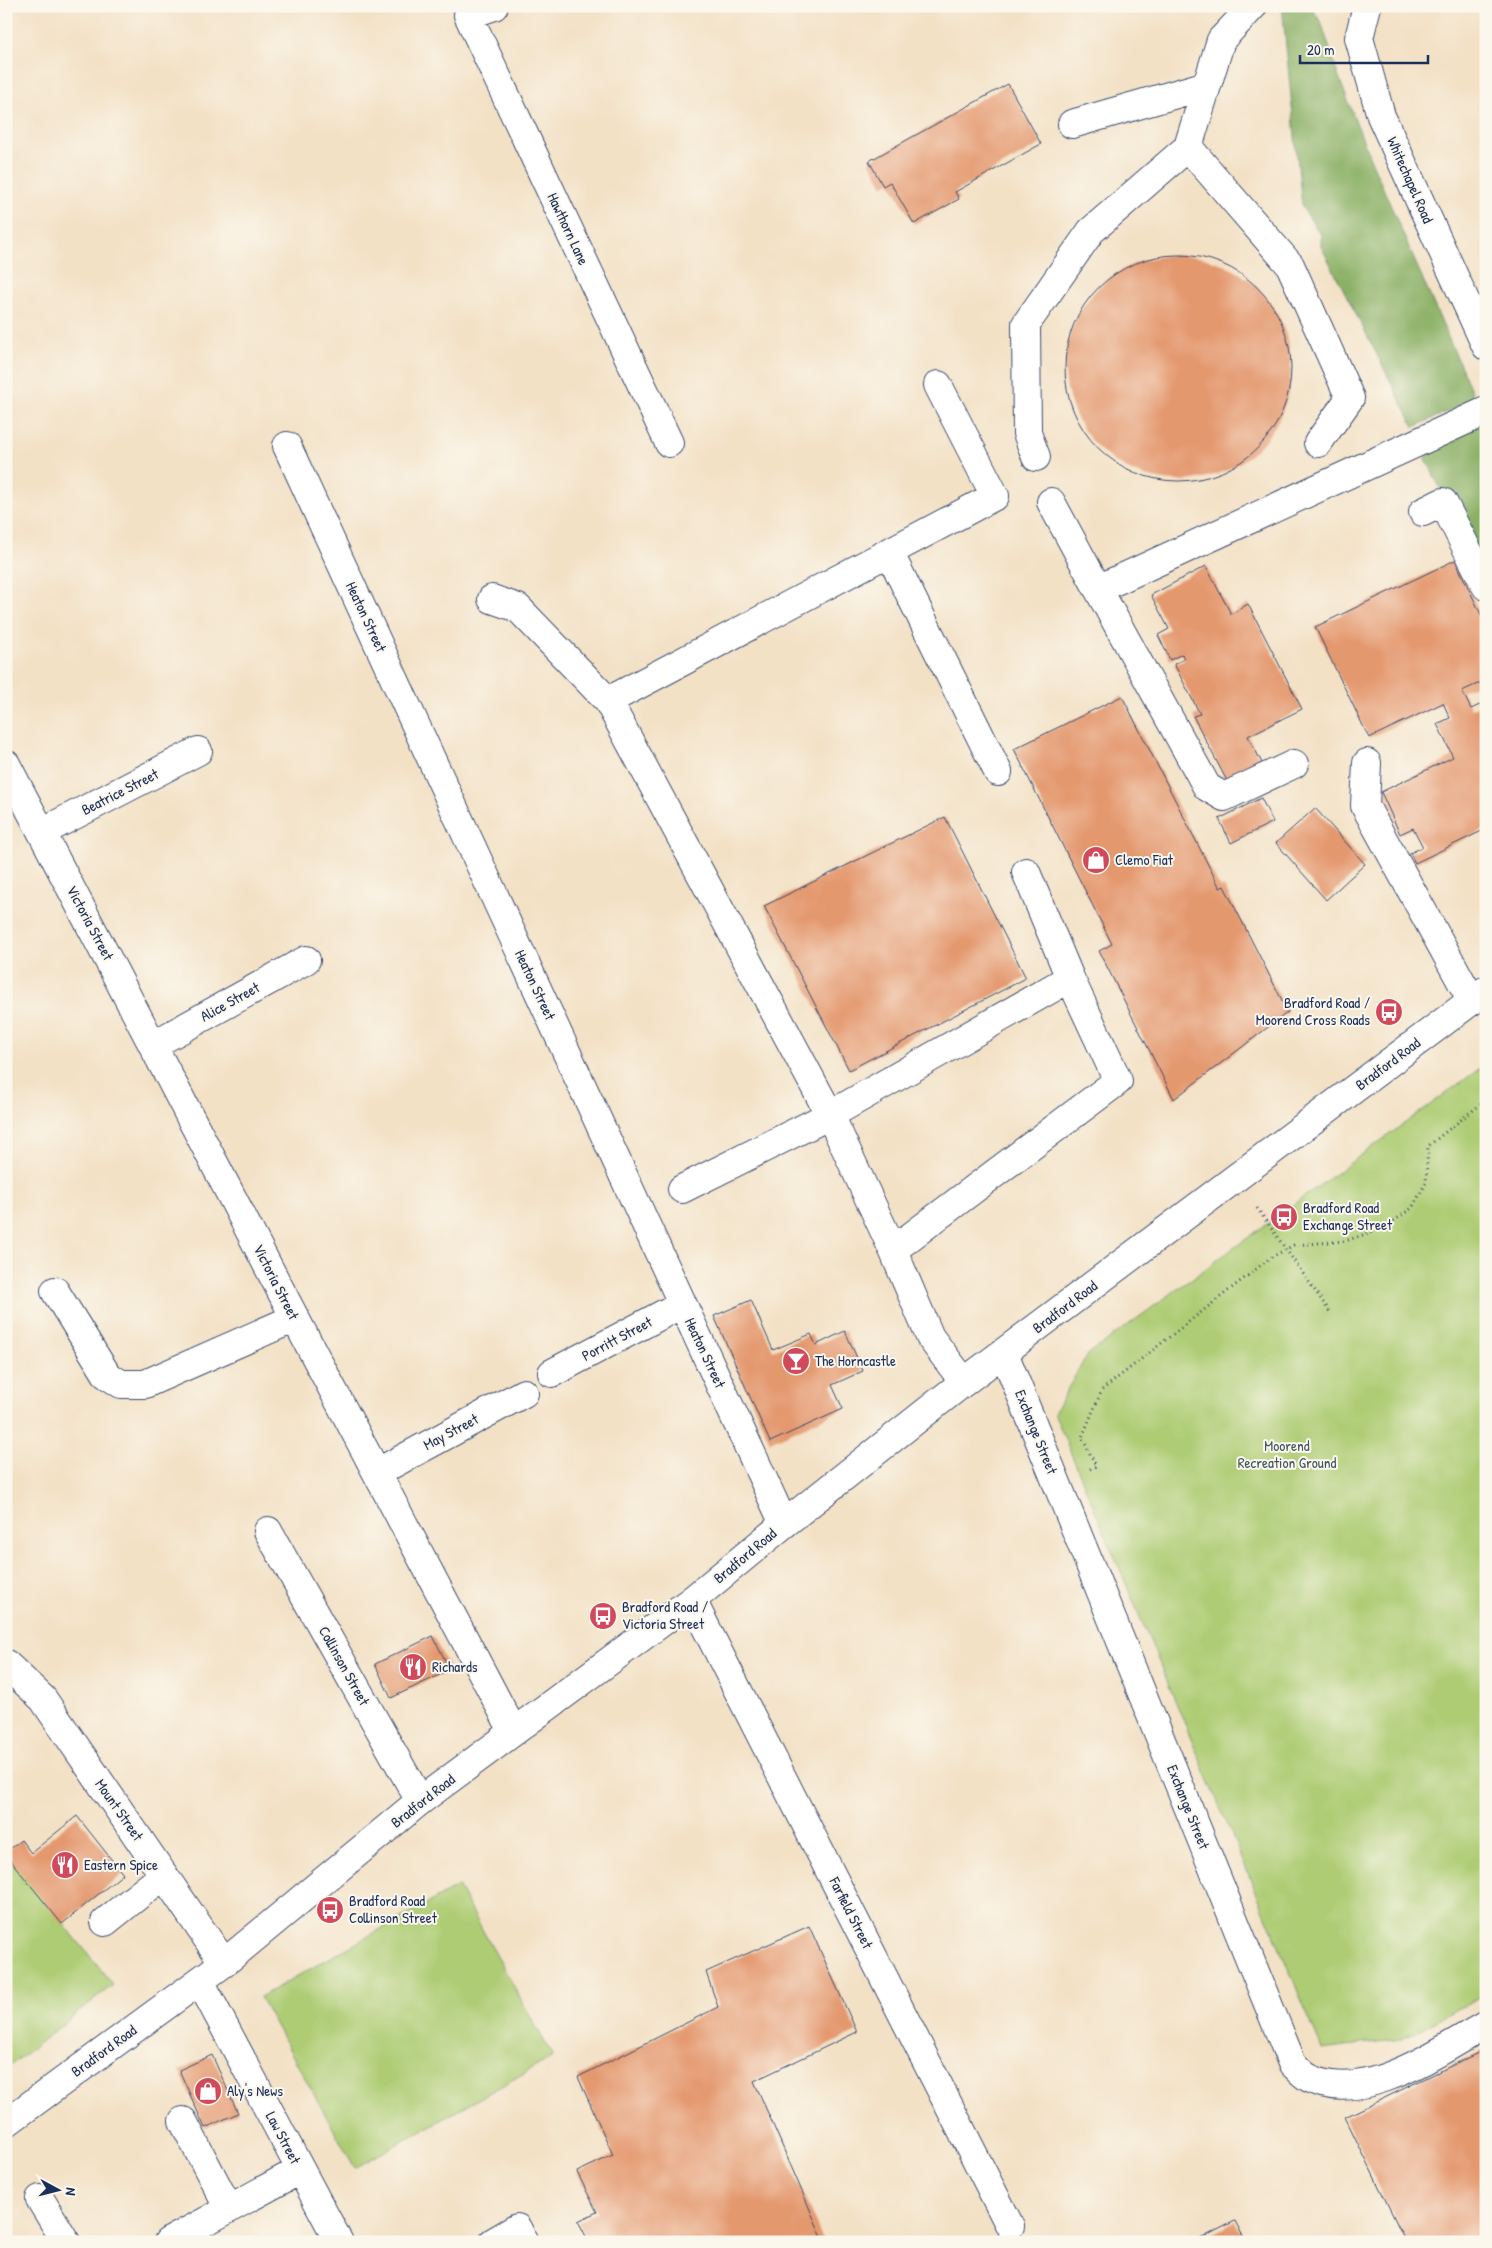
<svg xmlns="http://www.w3.org/2000/svg" width="1492" height="2248" viewBox="0 0 1492 2248" font-family="'Patrick Hand',sans-serif">
<style>
.green{fill:#adcc73;stroke:#647e68}
.forest{fill:#8ab065;stroke:#527062}
.building{fill:#e4986e}
.lines{fill:none;stroke-linecap:round;stroke-linejoin:round}
.minor-casing{stroke:#3b4a6e;stroke-width:30}
.major-casing{stroke:#3b4a6e;stroke-width:30}
.path{stroke:#3b4a6e;stroke-width:3;stroke-dasharray:1 4;stroke-linecap:butt}
.minor{stroke:#fff;stroke-width:28}
.major{stroke:#fff;stroke-width:28}
.labels{text-anchor:middle;stroke-width:4;stroke-linejoin:round;paint-order:stroke}
.street-label{font-size:15px;fill:#1b2f5e;stroke:#fbf7ec}
.poi-label{font-size:15px;fill:#1b2f5e;stroke:#fbf7ec;text-anchor:start}
.park-label{font-size:15px;fill:#405663;stroke:#fbf7ec}
</style>
<rect width="100%" height="100%" fill="#fbf7ec"/>
<filter id="ink" filterUnits="userSpaceOnUse"><feTurbulence type="fractalNoise" baseFrequency=".02" numOctaves="2"/><feDisplacementMap in="SourceGraphic" scale="10" xChannelSelector="R" yChannelSelector="G"/><feConvolveMatrix kernelMatrix="1 2 1 2 8 2 1 2 1" color-interpolation-filters="sRGB"/></filter>
<filter id="wash" filterUnits="userSpaceOnUse"><feTurbulence type="fractalNoise" baseFrequency=".0096" numOctaves="4" result="noise"/><feDisplacementMap in="SourceGraphic" scale="20" xChannelSelector="R" yChannelSelector="G"/><feGaussianBlur stdDeviation="1.12" result="paint"/><feColorMatrix in="noise" values="0 0 0 0 0 0 0 0 0 0 0 0 0 0 0 0 0 1.4 0 .05"/><feComposite in="paint" operator="in"/></filter>
<g filter="url(#wash)">
<rect width="100%" height="100%" fill="#f3e1c6"/>
<path class="green" d="M1486,1064V1993L1402,2039L1322,2049L1054,1413L1087,1355Z
M6,1852L113,1985L6,2069Z
M458,1886L553,2057L355,2168L260,1997Z"/>
<path class="forest" d="M1282,6H1310L1321,21L1338,75L1370,158L1475,399L1414,427L1321,246V235L1302,207Z
M1486,425V584L1425,457L1453,431Z"/>
<g id="blocks">
<path class="building" d="M1008,84L1041,144L955,192L959,199L914,224L890,182L883,186L869,161Z
M1065 368a113 113 0 1 1 226 0a113 113 0 1 1-226 0Z
M1455,560L1486,625V680L1462,691L1471,709L1486,702V829L1415,863L1410,853L1423,847L1413,828L1400,834L1381,792L1453,757L1437,724L1450,718L1443,703L1369,738L1315,627Z
M1206,566L1231,614L1248,604L1302,709L1248,736L1262,763L1227,781L1193,716L1200,714L1174,664L1184,659L1182,654L1170,660L1158,635L1169,629L1151,595Z
M1122,696L1220,888L1224,886L1288,1012L1174,1099L1099,951L1112,944L1014,749Z
M1261,798L1273,822L1231,843L1219,819Z
M1315,808L1365,864L1326,900L1276,843Z
M945,817L1026,978L849,1070L764,906Z
M751,1300L773,1350L811,1334L816,1345L845,1331L863,1371L832,1385L843,1409L770,1442L714,1316Z
M433,1636L450,1670L391,1698L375,1664Z
M77,1816L123,1874L62,1924L6,1855V1852L21,1840L31,1853Z
M809,1926L857,2032L754,2081L824,2242H589L578,2221L597,2212L577,2172L613,2155L578,2077L718,2007L706,1972Z
M1486,2049V2242H1406L1345,2117Z
M212,2055L238,2113L205,2128L179,2070Z
M1235,2221L1246,2242H1194Z"/>
</g>
</g>
<g filter="url(#ink)">
<use href="#blocks" fill-opacity="0" stroke="#3b4a6e" stroke-width="1"/>
<g class="lines">
<g class="minor-casing">
<path id="minor" d="M494,6L468,15L669,443
M1253,6L1221,40L1188,147L1290,265L1350,398L1318,443
M1367,6L1359,38L1381,116L1486,346
M1072,124L1207,85
M938,385L995,496L608,701L830,1115L893,1250L930,1337L964,1382
M287,446L784,1524
M1036,457L1027,433L1026,324L1091,231L1188,147
M1051,502L1098,589
M1423,512L1443,502L1486,586
M889,552L998,772
M492,599L518,608L608,701
M1367,763L1365,806L1472,1001
M6,764L295,1318L513,1731
M1294,764L1224,797L1207,787L1098,589L1486,411
M42,832L198,751
M1026,872L1070,978
M153,1045L306,960
M682,1189L830,1115L1070,978L1118,1081L893,1250
M55,1291L107,1375L121,1384H145L295,1318
M1004,1353L1292,2063C1297,2068 1303,2075 1309,2078C1364,2106 1438,2051 1486,2025
M552,1373L682,1304
M378,1472L524,1393
M268,1531L420,1801
M692,1600L1010,2226
M6,1664L43,1699L224,1963
M105,1922L164,1875
M200,1981L339,2242
M183,2121L229,2209
M40,2199L66,2242
M168,2242L300,2170
M493,2242L517,2228L524,2242"/>
</g>
<g class="major-casing">
<path id="major" d="M6,2123L224,1963L420,1801L692,1600L784,1524L964,1382L1486,990"/>
</g>
<path class="path" d="M1257,1208L1330,1312
M1090,1469L1096,1466L1082,1437L1102,1390L1270,1258L1294,1245L1345,1241L1384,1228L1412,1208L1426,1183L1428,1146L1486,1100"/>
<use href="#minor" class="minor"/>
<use href="#major" class="major"/>
</g>
</g>
<defs>
<g id="shop-disc" transform="scale(1.4375)"><circle r="9.5" fill="#d1495b" stroke="#fbf7ec"/><path d="M-5-2.5h2.3a2.7 3.5 0 0 1 5.4 0H5L5.5 6h-11ZM-1.5-2.5h3a1.5 2.3 0 0 0-3 0Z" fill="#fff"/></g>
<g id="bus-disc" transform="scale(1.4375)"><circle r="9.5" fill="#d1495b" stroke="#fbf7ec"/><path d="M-5-6H5V4H4V6H2V4H-2V6H-4V4H-5ZM-3.5-4V0h7V-4ZM-3.5 1.2v1.5H-2V1.2ZM2 1.2v1.5H3.5V1.2Z" fill="#fff"/></g>
<g id="bar-disc" transform="scale(1.4375)"><circle r="9.5" fill="#d1495b" stroke="#fbf7ec"/><path d="M-6-5H6L.8 .8V4.5H3.5V6h-7V4.5H-.8V.8Z" fill="#fff"/></g>
<g id="restaurant-disc" transform="scale(1.4375)"><circle r="9.5" fill="#d1495b" stroke="#fbf7ec"/><path d="M-5-6h1v4h1v-4h1v4h1v-4h1v5L-1.5 .5V6h-2V.5L-5-1ZM5-6V6H3V1.5H1.5Q1.5-4 5-6Z" fill="#fff"/></g>
</defs>
<g fill-rule="evenodd">
<use href="#shop-disc" x="1096" y="860"/>
<use href="#bus-disc" x="1389" y="1012"/>
<use href="#bus-disc" x="1284" y="1217"/>
<use href="#bar-disc" x="796" y="1361"/>
<use href="#bus-disc" x="603" y="1616"/>
<use href="#restaurant-disc" x="413" y="1667"/>
<use href="#restaurant-disc" x="65" y="1865"/>
<use href="#bus-disc" x="330" y="1910"/>
<use href="#shop-disc" x="208" y="2091"/>
</g>
<g class="labels">
<g class="street-label">
<text transform="translate(1410 180) rotate(66)" y="5">Whitechapel Road</text>
<text transform="translate(568 229) rotate(65)" y="5">Hawthorn Lane</text>
<text transform="translate(366 617) rotate(65)" y="5">Heaton Street</text>
<text transform="translate(120 792) rotate(-27)" y="5">Beatrice Street</text>
<text transform="translate(90 923) rotate(62)" y="5">Victoria Street</text>
<text transform="translate(535 985) rotate(65)" y="5">Heaton Street</text>
<text transform="translate(230 1002) rotate(-29)" y="5">Alice Street</text>
<text transform="translate(1388 1064) rotate(-37)" y="5">Bradford Road</text>
<text transform="translate(276 1282) rotate(63)" y="5">Victoria Street</text>
<text transform="translate(1065 1307) rotate(-37)" y="5">Bradford Road</text>
<text transform="translate(617 1339) rotate(-28)" y="5">Porritt Street</text>
<text transform="translate(705 1353) rotate(65)" y="5">Heaton Street</text>
<text transform="translate(451 1432) rotate(-28)" y="5">May Street</text>
<text transform="translate(1036 1432) rotate(68)" y="5">Exchange Street</text>
<text transform="translate(745 1556) rotate(-40)" y="5">Bradford Road</text>
<text transform="translate(344 1666) rotate(61)" y="5">Collinson Street</text>
<text transform="translate(423 1801) rotate(-38)" y="5">Bradford Road</text>
<text transform="translate(1188 1807) rotate(68)" y="5">Exchange Street</text>
<text transform="translate(119 1810) rotate(55)" y="5">Mount Street</text>
<text transform="translate(851 1913) rotate(63)" y="5">Farfield Street</text>
<text transform="translate(104 2051) rotate(-36)" y="5">Bradford Road</text>
<text transform="translate(283 2138) rotate(62)" y="5">Law Street</text>
</g>
<g class="poi-label">
<text x="1115" y="865">Clemo Fiat</text>
<text x="1370" y="1008" text-anchor="end">Bradford Road /<tspan x="1370" dy="17">Moorend Cross Roads</tspan></text>
<text x="1303" y="1213">Bradford Road<tspan x="1303" dy="17">Exchange Street</tspan></text>
<text x="815" y="1366">The Horncastle</text>
<text x="622" y="1612">Bradford Road /<tspan x="622" dy="17">Victoria Street</tspan></text>
<text x="432" y="1672">Richards</text>
<text x="84" y="1870">Eastern Spice</text>
<text x="349" y="1906">Bradford Road<tspan x="349" dy="17">Collinson Street</tspan></text>
<text x="227" y="2096">Aly's News</text>
</g>
<g class="park-label">
<text x="1287" y="1451">Moorend<tspan x="1287" dy="17">Recreation Ground</tspan></text>
</g>
</g>
<rect width="1492" height="2248" fill="none" stroke="#fbf7ec" stroke-width="25"/>
<g transform="translate(58 2190) rotate(97)" stroke="#fbf7ec" stroke-width="4" paint-order="stroke">
<path d="M0-4L9 19L0 12L-9 19Z" fill="#1b2f5e"/>
<text y="-8" font-size="14" font-weight="bold" text-anchor="middle" fill="#1b2f5e">N</text>
</g>
<path d="M1300 55v8h128v-8" fill="none" stroke="#1b2f5e" stroke-width="2.5"/>
<text x="1307" y="55" font-size="15" fill="#1b2f5e" stroke="#fbf7ec" stroke-width="4" paint-order="stroke">20 m</text>
</svg>
